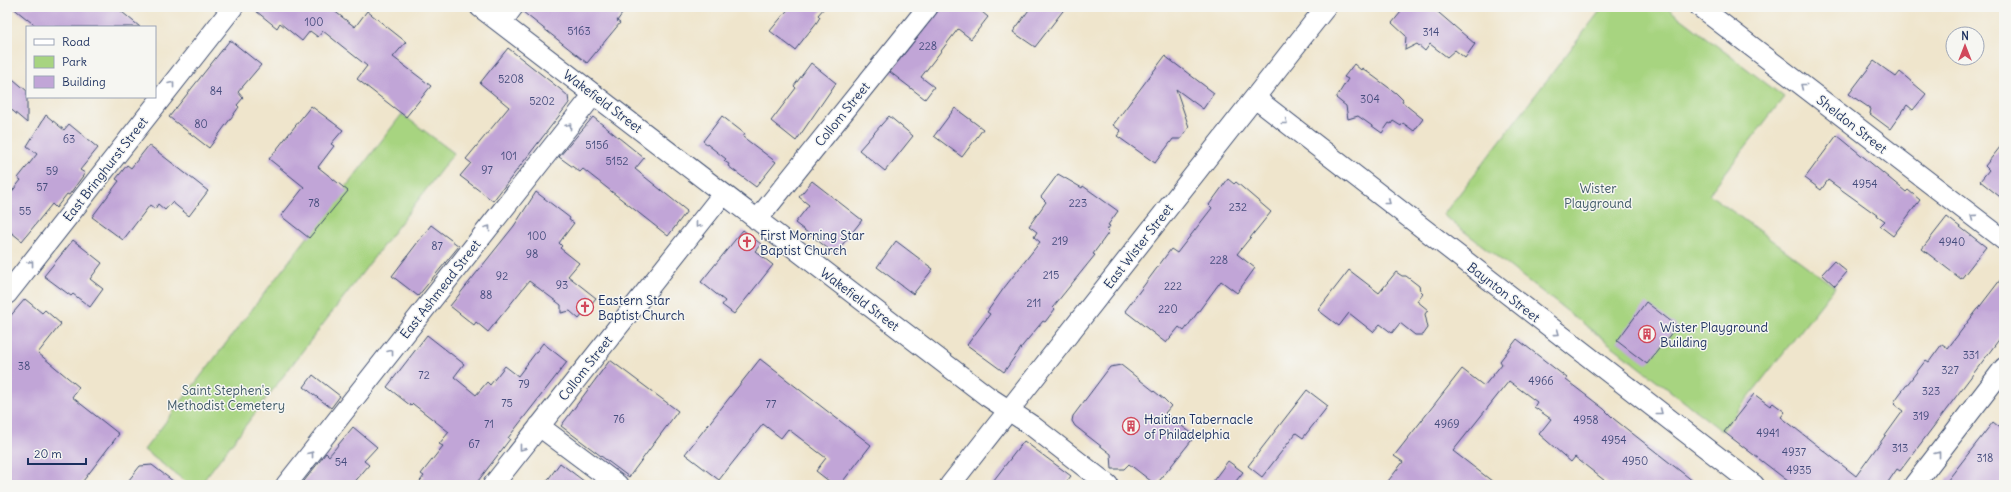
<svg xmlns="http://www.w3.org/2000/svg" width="2011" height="492" viewBox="0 0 2011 492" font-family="Delius,sans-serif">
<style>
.green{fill:#a7d480;stroke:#61826f}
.building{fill:#c1a5d7}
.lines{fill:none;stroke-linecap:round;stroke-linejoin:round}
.minor-casing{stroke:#3b4a6e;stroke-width:22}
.minor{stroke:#fff;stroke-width:20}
.oneway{stroke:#8d97ae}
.labels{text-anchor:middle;stroke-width:3;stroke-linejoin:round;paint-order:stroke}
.number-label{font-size:11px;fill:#444c7c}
.street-label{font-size:13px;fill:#1b2f5e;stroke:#f6f6f2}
.park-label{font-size:13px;fill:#3e5866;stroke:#f6f6f2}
.poi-label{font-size:13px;fill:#1b2f5e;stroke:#f6f6f2;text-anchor:start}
</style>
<rect width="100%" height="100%" fill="#f6f6f2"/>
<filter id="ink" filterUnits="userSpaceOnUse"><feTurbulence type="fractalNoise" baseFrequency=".025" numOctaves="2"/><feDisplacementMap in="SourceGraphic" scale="8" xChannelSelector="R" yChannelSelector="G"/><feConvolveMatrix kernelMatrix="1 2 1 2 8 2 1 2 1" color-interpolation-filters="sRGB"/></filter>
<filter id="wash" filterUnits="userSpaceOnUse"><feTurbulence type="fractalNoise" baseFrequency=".012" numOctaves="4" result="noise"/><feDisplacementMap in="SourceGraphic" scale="16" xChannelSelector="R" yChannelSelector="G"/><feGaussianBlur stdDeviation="0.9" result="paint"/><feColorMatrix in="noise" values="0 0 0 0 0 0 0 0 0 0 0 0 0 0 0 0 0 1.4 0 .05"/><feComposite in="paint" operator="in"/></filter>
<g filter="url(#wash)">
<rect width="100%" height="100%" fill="#efe5cc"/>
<path class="green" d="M1603,7H1666L1784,97L1709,194L1835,287L1722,431L1443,215Z
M402,114L454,153L200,485H190L144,450Z"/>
<g id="blocks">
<path class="building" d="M12,7H116L140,27H37Z
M251,7H329L355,27L367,11L406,42L393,57L431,86L406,117L357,79L367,66L323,31L318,37L310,31L302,41L280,23L277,28Z
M524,7H627L617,21L620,23L587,63L523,12Z
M790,7H825L818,15L820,17L817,22L795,50L770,31Z
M941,7H976L988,17L971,39L958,29L921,77L934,87L925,99L890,72Z
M1031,7H1066L1035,47L1013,32Z
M1405,7H1432L1475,44L1465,58L1455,50L1447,57L1430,44L1425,51L1417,44L1405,50L1406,36L1392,23Z
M230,40L261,65L238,92L243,98L237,105L239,107L209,148L169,117Z
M508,48L560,89L568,96L569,103L493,201L460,176L471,163L466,159L509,107L480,83Z
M1165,56L1214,93L1203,109L1176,89L1189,127L1181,139H1173L1155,163L1117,136L1121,131L1113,125Z
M1874,61L1896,77L1900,72L1926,94L1913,110L1907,105L1890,129L1870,114L1871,109L1849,94Z
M811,63L836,83L796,141L771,121L796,88L794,86Z
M1354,64L1361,70L1362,68L1396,93L1403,100L1402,102L1423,119L1414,131L1403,123L1401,126L1393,121L1391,124L1389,123L1382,133L1358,116L1348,119L1346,106L1336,98L1348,79L1344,77Z
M7,74L27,91V123L7,106Z
M311,106L343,130L331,144L334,146L318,167L348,191L309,238L281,216L304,187L269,159Z
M955,108L983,129L962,157L934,136Z
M46,115L64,130L69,124L98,148L80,170L85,173L69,195L67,194L56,208L52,204L22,241L7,229V198L21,180L18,178L37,154L27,146Z
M722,116L745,134L743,137L776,162L756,187L728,166L729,164L724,161L726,159L703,141Z
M889,116L913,136L885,171L859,150Z
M593,117L644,158L635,169L687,211L668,236L583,169L580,172L559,157Z
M1837,135L1906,192L1908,190L1920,200L1893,236L1880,226L1885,221L1828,180L1821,190L1805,178Z
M2004,142V200L1980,181L1989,170L1985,166Z
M149,145L208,191L189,216L172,202L165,210L158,204L155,209L150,205L123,240L92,217L119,181L116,179L127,165L131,168Z
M1058,174L1082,188L1083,186L1118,211L1108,225L1110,226L1107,230L1109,232L1093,254L1095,255L1053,307L1055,309L1045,322L1043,321L1023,345L1004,372L967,345L990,314L987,312L1004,288L1040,242L1034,237L1037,232L1029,226L1046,202L1041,197Z
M1228,179L1234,184L1236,182L1271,212L1237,254L1255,268L1237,293L1221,281L1184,331L1179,327L1166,343L1125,311L1171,249L1177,253L1212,208L1209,205Z
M812,181L862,220L835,254L795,223L809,205L799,197Z
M536,192L570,218L569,220L574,223L559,243L562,246L560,248L579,263L568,276L596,298L579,319L570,311L561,313V305L529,281L488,332L476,322L474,325L450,306L514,226Z
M1947,217L1986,247L1961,279L1922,249Z
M431,225L459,246L418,296L392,276Z
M743,230L761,244L755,251L773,265L734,314L722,305L725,301L701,282Z
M73,240L102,263L90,279L103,289L90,307L73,294L71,296L44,276Z
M896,241L933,269L913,294L877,267Z
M1834,261L1847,272L1835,286L1822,274Z
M1349,270L1379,293L1396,272L1402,276H1406L1419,286L1420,290L1423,293L1417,301L1428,310L1425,314L1428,328L1423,335H1415L1400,323L1392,333L1380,324L1373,332L1349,313L1339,326L1318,310Z
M2004,275V333L1900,471L1897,469L1886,485H1793L1724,432L1754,394L1770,406L1773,403L1785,412L1781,417L1856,476L1903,411L1895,405L1896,404L1894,402L1899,395L1926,360L1929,362L1942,344L1948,348Z
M25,299L42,313L45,310L61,324L38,353L79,387L72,397L119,434L80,485H7V320Z
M1646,302L1677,326L1647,364L1617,341Z
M427,335L464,364L454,377L476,395L487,382L490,385L505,366L518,376L543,343L567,362L508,438L510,439L475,485H417L424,476L421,474L443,446L439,444L449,432L413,404L411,406L387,387Z
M1517,339L1567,378L1566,380L1604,409L1614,419L1698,485H1610L1575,457L1571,462L1539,434L1551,419L1534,407L1537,402L1509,381L1453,451L1497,485H1385L1403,462L1394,456L1462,369L1484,386L1502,364L1500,361Z
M760,359L871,445L840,485H834L816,471L826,458L788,429L781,438L763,424L719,480L685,454Z
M610,360L678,411L629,477L561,426Z
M1121,365L1164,399L1171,406L1165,413L1195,436L1156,485L1129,464L1124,469H1112L1111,454L1075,426L1072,421L1073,416L1110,367Z
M313,375L340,396L331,408L304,387Z
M1307,390L1328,406L1303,438L1296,433L1262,477L1248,466Z
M1993,422L2004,431V485H1944Z
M353,427L377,447L364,461L369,465L352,485H301L326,453L329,456Z
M1024,441L1071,476L1064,485H990Z
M1228,461L1243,472L1233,485H1210Z
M560,463L589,485H544Z
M152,465L178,485H125L140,466Z"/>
</g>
</g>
<g filter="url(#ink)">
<use href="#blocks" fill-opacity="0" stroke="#3b4a6e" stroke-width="1"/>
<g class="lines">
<g class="minor-casing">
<path id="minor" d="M480,7L987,396L1031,425L1108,485
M1700,7L2004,240
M501,23L513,7
M1255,98L1754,485
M757,220L928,7
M7,294L233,7
M539,426L618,485
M286,485L594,94
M493,485L723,194
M950,485L1326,7
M1914,485L2004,368"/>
</g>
<use href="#minor" class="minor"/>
</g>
<defs><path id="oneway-chevron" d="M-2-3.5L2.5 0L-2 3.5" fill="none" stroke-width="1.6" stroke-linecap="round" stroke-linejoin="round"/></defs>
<g class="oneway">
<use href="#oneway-chevron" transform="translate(172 84) rotate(-52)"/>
<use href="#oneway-chevron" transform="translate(1803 86) rotate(-142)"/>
<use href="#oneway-chevron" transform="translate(1285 122) rotate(38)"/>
<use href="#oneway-chevron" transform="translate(569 126) rotate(-52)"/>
<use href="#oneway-chevron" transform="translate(1388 202) rotate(38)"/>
<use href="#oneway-chevron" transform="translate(1973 217) rotate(-143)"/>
<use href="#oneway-chevron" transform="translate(698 225) rotate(128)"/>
<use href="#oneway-chevron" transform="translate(488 228) rotate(-52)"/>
<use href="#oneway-chevron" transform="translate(31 263) rotate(-52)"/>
<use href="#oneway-chevron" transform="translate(1557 333) rotate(37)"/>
<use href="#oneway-chevron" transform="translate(391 352) rotate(-52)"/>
<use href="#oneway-chevron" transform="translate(1660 412) rotate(38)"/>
<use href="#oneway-chevron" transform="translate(522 448) rotate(128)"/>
<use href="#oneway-chevron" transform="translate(311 454) rotate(-52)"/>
<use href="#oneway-chevron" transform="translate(1938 454) rotate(-52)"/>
</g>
</g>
<defs>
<g id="church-ring" transform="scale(0.9)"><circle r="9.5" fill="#f6f6f2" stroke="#d1495b" stroke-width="1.5"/><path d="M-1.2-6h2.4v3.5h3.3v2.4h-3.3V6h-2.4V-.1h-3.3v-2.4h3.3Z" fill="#d1495b"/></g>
<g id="building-ring" transform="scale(0.9)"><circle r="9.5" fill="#f6f6f2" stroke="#d1495b" stroke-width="1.5"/><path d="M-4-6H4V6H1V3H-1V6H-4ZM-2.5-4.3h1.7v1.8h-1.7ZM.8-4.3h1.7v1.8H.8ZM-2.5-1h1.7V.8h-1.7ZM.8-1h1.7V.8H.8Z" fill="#d1495b"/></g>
</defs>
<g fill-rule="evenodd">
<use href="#church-ring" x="747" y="242"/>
<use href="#church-ring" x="585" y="307"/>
<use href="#building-ring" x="1647" y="334"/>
<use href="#building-ring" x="1131" y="426"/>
</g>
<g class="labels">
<g class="number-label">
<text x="314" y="26">100</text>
<text x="579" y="35">5163</text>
<text x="1431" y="36">314</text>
<text x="928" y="50">228</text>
<text x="511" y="83">5208</text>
<text x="216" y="95">84</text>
<text x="1370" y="103">304</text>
<text x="542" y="105">5202</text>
<text x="201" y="128">80</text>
<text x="69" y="143">63</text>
<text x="597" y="149">5156</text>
<text x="509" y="160">101</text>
<text x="617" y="165">5152</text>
<text x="487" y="174">97</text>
<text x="52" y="175">59</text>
<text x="1865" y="188">4954</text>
<text x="42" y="191">57</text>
<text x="314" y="207">78</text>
<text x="1078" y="207">223</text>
<text x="1238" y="211">232</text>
<text x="25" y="215">55</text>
<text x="537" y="240">100</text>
<text x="1060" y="245">219</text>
<text x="1952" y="246">4940</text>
<text x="437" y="250">87</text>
<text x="532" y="258">98</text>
<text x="1219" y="264">228</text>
<text x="1051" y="279">215</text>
<text x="502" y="280">92</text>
<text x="562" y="289">93</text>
<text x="1173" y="290">222</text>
<text x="486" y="299">88</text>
<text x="1034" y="307">211</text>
<text x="1168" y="313">220</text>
<text x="1971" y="359">331</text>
<text x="24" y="370">38</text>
<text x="1950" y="374">327</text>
<text x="424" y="379">72</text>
<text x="1541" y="385">4966</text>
<text x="524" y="388">79</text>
<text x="1931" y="395">323</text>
<text x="507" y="407">75</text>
<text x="771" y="408">77</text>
<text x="1921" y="420">319</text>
<text x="619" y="423">76</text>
<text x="1586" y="424">4958</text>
<text x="489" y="428">71</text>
<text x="1447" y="428">4969</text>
<text x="1768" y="437">4941</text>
<text x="1614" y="444">4954</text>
<text x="474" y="448">67</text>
<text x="1900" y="452">313</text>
<text x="1794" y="456">4937</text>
<text x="1985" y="462">318</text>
<text x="1635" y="465">4950</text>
<text x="341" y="466">54</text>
<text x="1799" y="474">4935</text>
</g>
<g class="street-label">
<text transform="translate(603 101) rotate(37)" y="5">Wakefield Street</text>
<text transform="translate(842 114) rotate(-51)" y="5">Collom Street</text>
<text transform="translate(1852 124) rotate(38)" y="5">Sheldon Street</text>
<text transform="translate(105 169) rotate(-52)" y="5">East Bringhurst Street</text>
<text transform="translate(1138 246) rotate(-52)" y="5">East Wister Street</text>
<text transform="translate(440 289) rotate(-52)" y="5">East Ashmead Street</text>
<text transform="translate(1504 292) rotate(38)" y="5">Baynton Street</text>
<text transform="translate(860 299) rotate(37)" y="5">Wakefield Street</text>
<text transform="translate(585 368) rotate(-52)" y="5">Collom Street</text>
</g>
<g class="park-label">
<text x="1598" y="193">Wister<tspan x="1598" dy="15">Playground</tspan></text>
<text x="226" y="395">Saint Stephen's<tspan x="226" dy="15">Methodist Cemetery</tspan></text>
</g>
<g class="poi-label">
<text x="760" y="240">First Morning Star<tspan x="760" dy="15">Baptist Church</tspan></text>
<text x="598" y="305">Eastern Star<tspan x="598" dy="15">Baptist Church</tspan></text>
<text x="1660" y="332">Wister Playground<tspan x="1660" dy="15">Building</tspan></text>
<text x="1144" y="424">Haitian Tabernacle<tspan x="1144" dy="15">of Philadelphia</tspan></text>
</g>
</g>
<rect width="2011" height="492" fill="none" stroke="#f6f6f2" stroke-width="24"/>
<rect x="26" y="26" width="130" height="72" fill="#f6f6f2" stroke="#9ea6b7"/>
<rect x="34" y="39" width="20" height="6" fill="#ffffff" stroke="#9ea6b7"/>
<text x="62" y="46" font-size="12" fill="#1b2f5e">Road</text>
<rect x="34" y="56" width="20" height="12" fill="#a7d480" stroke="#9ea6b7"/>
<text x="62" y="66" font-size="12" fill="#1b2f5e">Park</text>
<rect x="34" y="76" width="20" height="12" fill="#c1a5d7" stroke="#9ea6b7"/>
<text x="62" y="86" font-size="12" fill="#1b2f5e">Building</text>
<g transform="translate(1965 46)"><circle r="19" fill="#f6f6f2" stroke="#9ea6b7"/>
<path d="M0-3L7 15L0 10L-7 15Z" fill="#d1495b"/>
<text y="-6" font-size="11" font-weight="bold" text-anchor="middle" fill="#1b2f5e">N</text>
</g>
<path d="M28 458v6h58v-6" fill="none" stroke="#1b2f5e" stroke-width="2"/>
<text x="34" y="458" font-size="12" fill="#1b2f5e" stroke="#f6f6f2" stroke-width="3" paint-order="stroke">20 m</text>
</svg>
